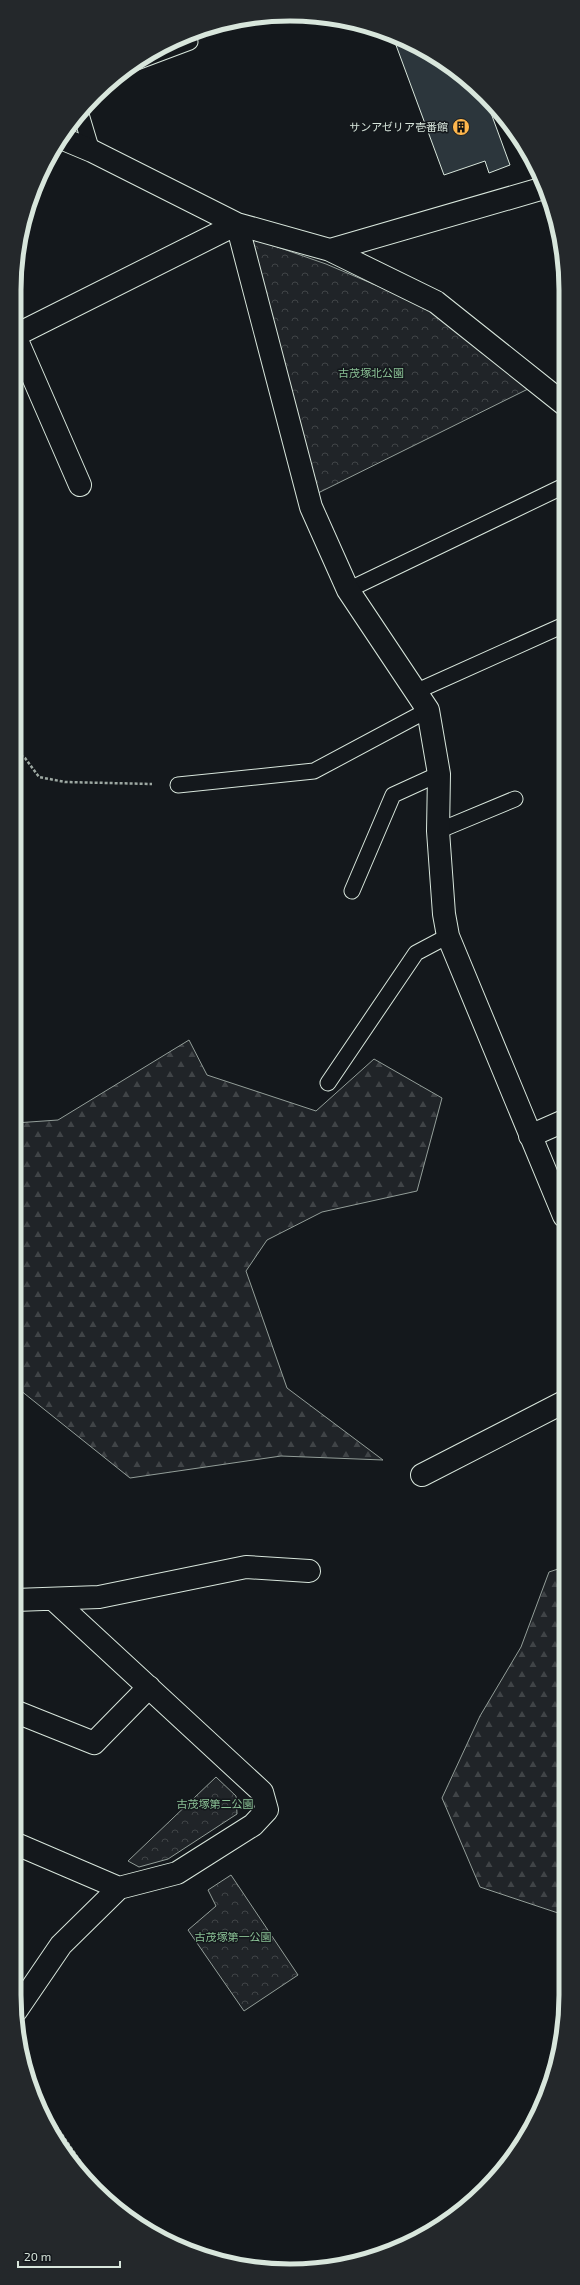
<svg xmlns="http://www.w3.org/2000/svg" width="580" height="2285" viewBox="0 0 580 2285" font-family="'Exo 2','Noto Sans JP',sans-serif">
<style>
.forest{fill:url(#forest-firs);stroke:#939e99}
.park{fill:url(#park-crowns);stroke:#939e99}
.building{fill:#2c363c;stroke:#d8e6dc}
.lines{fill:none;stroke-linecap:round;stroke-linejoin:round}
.service-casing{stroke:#d8e6dc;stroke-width:17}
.minor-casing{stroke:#d8e6dc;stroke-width:24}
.path{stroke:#9da8a2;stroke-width:2.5;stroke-dasharray:3 2;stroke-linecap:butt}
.service{stroke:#14181c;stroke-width:15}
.minor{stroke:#14181c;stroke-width:22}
.labels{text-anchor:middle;stroke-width:3;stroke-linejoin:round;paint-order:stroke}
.poi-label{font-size:11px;fill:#d8e6dc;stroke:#14181c;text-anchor:end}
.park-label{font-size:11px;fill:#8ac095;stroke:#14181c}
.rim{fill:none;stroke:#d8e6dc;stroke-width:5}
</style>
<defs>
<pattern id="forest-firs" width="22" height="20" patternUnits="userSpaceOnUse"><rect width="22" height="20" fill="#202428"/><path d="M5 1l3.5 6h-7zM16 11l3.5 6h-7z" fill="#404447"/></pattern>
<pattern id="park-crowns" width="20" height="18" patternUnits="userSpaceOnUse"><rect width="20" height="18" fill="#202428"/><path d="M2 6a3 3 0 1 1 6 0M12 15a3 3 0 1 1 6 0" fill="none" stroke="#404447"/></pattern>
</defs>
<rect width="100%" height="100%" fill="#14181c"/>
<path class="forest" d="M189,1040L207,1075L316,1111L374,1059L442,1098L417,1191L322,1212L267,1240L246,1271L287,1388L383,1460L281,1456L130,1478L15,1386V1123L58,1120Z
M564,1567V1915L480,1887L442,1798L480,1716L521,1647L549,1572Z"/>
<path class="park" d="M246,236L326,264L432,309L532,387L316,494Z
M216,1777L236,1796L237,1814L168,1859L139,1867L128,1861Z
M231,1875L298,1975L244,2011L188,1930L216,1906L208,1890Z"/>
<path class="building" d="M393,37L412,43L484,94L510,165L489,173L485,161L444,175Z"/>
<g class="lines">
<g class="service-casing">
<path id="service" d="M134,63L190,42
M80,111L92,151
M348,590L564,486
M415,692L564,625
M178,785L314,771L428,710
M438,831L515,799
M352,891L393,795L439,774
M328,1083L416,953L448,936"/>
</g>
<g class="minor-casing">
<path id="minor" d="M61,138L92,151L237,224L330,250L436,302L564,404
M330,250L544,188
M16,335L237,224L311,507L348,590L428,710L439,774L438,831L444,914L448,936L564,1216
M16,338L80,485
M530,1136L564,1121
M422,1475L564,1402
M15,1600L99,1597L246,1567L309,1571
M14,1711L94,1743L149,1687
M14,1843L119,1888
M16,2011L61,1945L119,1888L177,1873L253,1825L267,1810L262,1792L53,1599"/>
</g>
<path class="path" d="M16,753L25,758L39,777L65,782L152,784
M31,2089L105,2198"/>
<use href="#service" class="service"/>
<use href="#minor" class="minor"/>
</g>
<defs>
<g id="building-disc" transform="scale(0.9)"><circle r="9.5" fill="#ffb74d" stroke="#14181c"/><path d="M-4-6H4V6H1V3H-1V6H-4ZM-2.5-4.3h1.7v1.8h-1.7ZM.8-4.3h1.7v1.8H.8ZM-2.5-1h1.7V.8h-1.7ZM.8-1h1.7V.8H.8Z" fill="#111"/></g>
</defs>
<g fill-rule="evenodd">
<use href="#building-disc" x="461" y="127"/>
</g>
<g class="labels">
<g class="poi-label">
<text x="448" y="131">サンアゼリア壱番館</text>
</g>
<g class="park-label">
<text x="371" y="377">古茂塚北公園</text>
<text x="215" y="1808">古茂塚第二公園</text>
<text x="233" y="1941">古茂塚第一公園</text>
</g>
</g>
<path d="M0 0H580V2285H0ZM290 21H290A269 269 0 0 1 559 290V1995A269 269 0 0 1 290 2264H290A269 269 0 0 1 21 1995V290A269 269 0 0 1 290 21Z" fill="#24282b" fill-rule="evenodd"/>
<path class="rim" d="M290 21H290A269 269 0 0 1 559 290V1995A269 269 0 0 1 290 2264H290A269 269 0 0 1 21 1995V290A269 269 0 0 1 290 21Z"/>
<path d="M18 2261v6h102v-6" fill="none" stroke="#d8e6dc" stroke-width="2"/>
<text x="24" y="2261" font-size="12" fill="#d8e6dc" stroke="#14181c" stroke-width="3" paint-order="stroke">20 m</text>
</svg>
